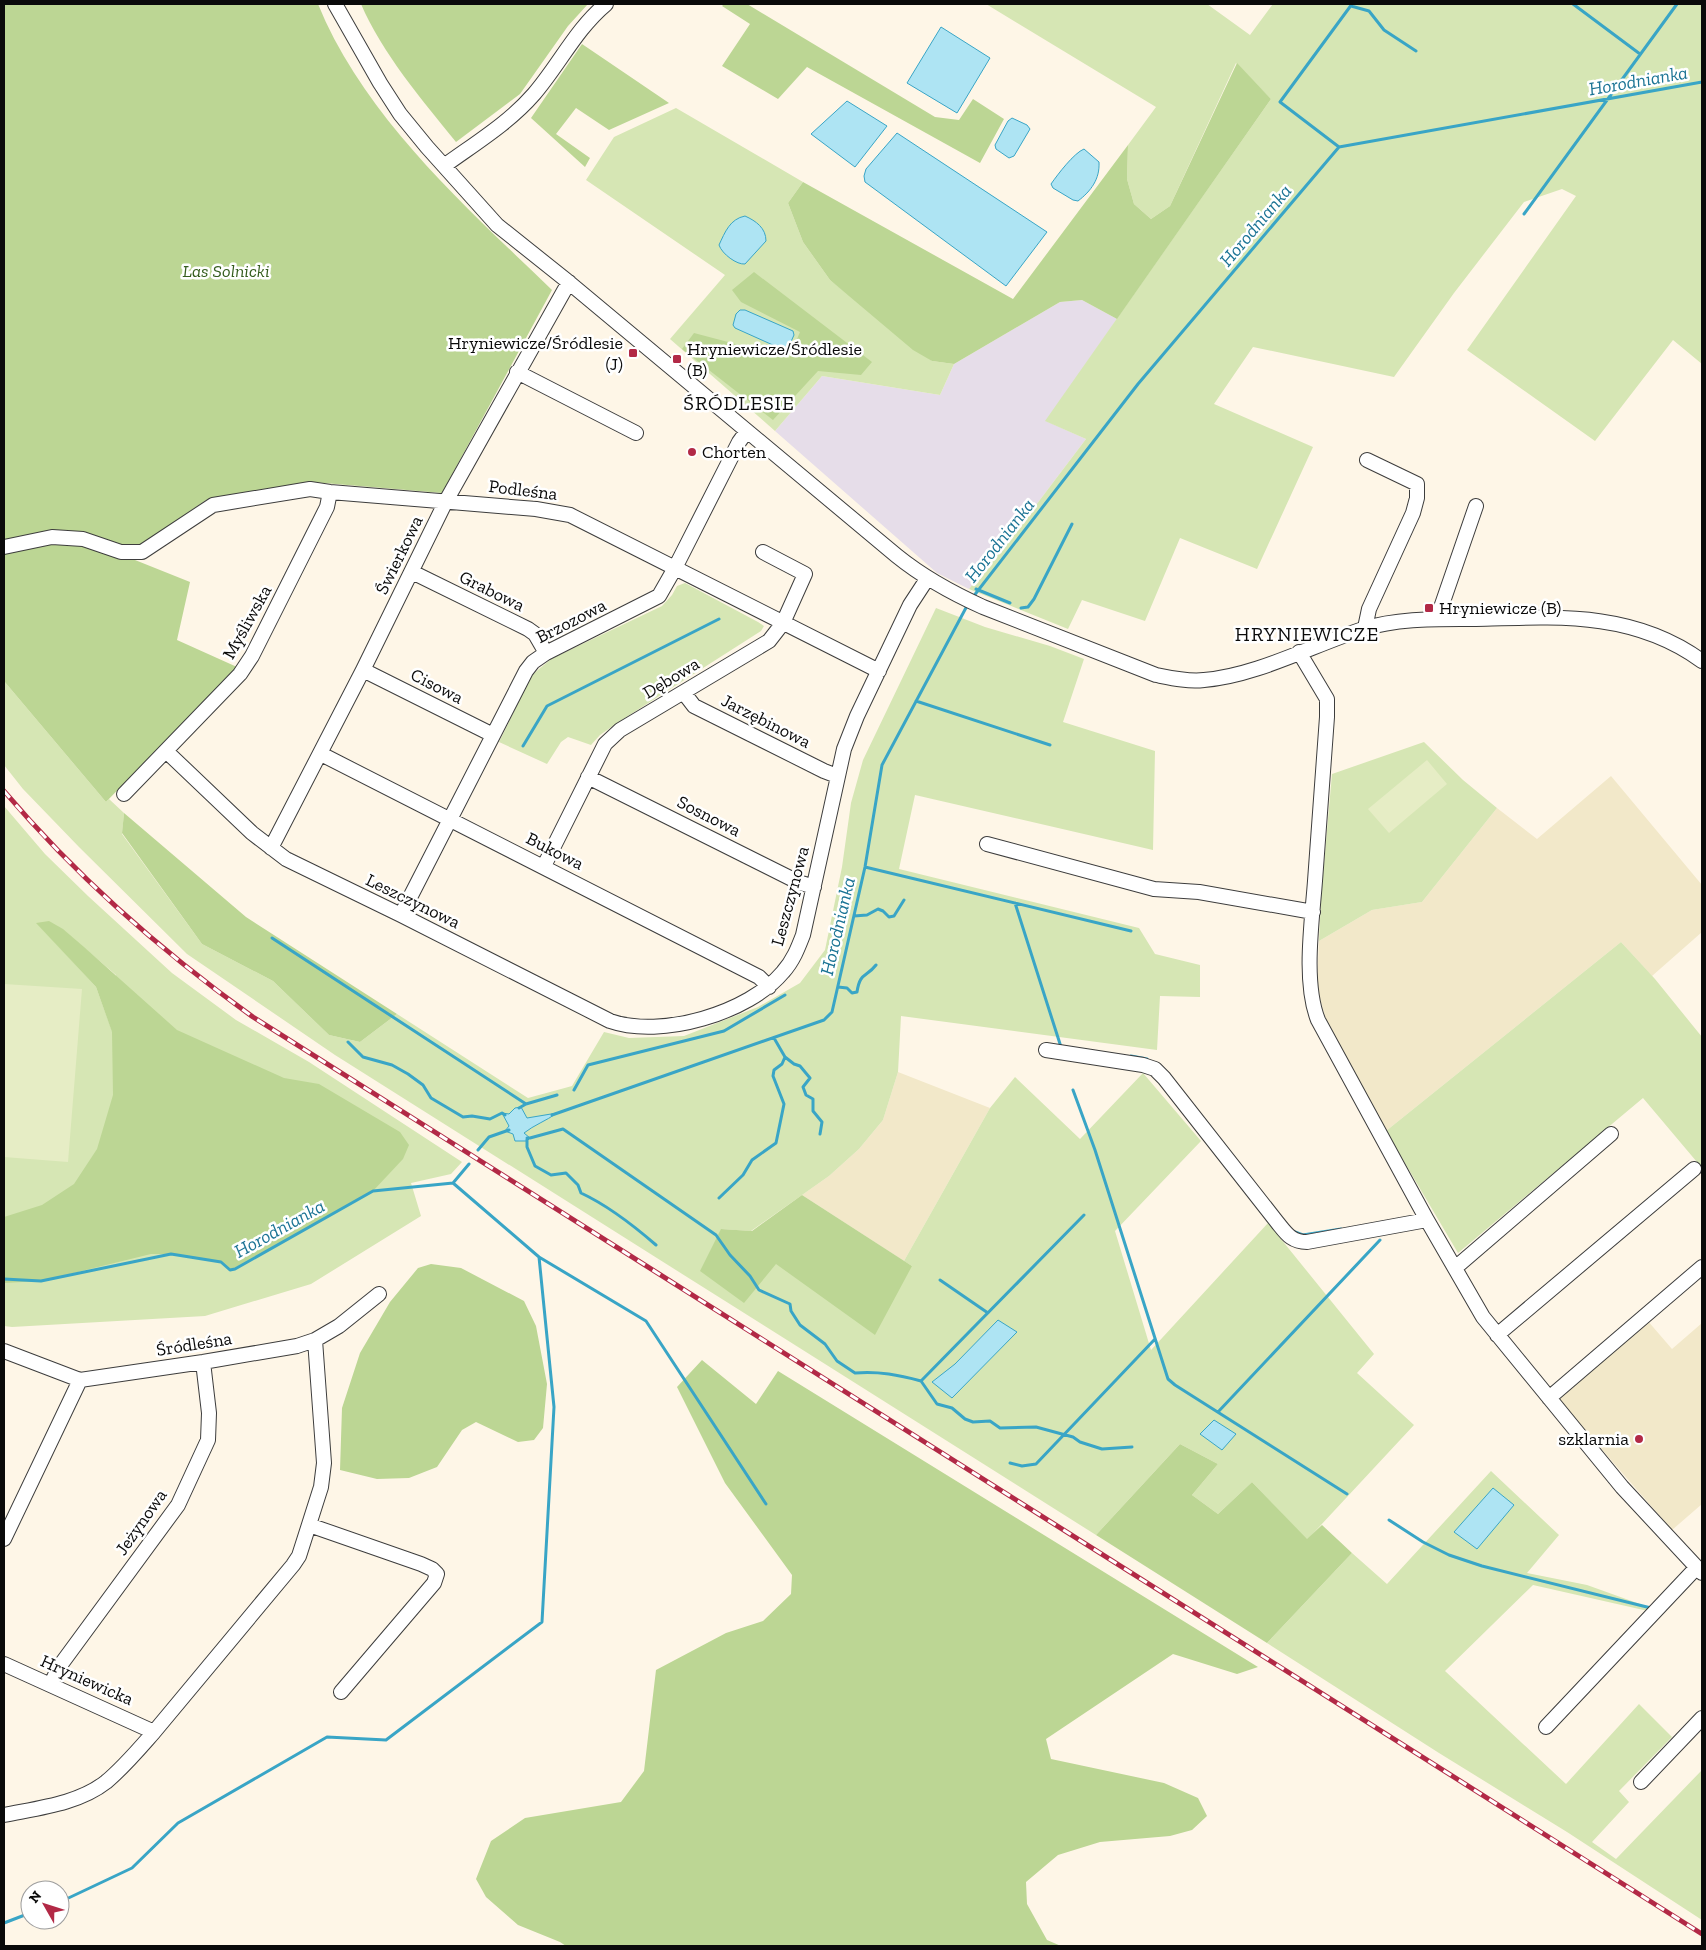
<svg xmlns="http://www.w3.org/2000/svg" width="1706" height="1950" viewBox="0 0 1706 1950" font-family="'Zilla Slab',serif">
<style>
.industrial{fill:#e6dde9}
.farmland{fill:#f2e8c9}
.green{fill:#d6e6b4;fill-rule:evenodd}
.forest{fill:#bcd694}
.pitch{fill:#e6edc5}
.water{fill:#aee4f3;stroke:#39a5c6}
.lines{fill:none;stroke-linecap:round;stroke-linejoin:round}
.stream{stroke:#39a5c6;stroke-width:3}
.minor-casing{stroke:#3d3d3d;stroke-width:16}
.minor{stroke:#fff;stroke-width:14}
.rail-casing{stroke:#b22946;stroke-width:5}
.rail{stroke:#fff;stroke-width:3;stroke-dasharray:9;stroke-linecap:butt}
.poi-dot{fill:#b22946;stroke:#fff;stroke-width:2}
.labels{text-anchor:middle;stroke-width:5;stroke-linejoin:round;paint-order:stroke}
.park-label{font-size:18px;font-style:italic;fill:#355d1e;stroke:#fff}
.poi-label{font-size:18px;fill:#0a0a0a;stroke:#fff;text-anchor:start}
.street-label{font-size:18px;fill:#0a0a0a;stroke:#fff}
.water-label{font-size:19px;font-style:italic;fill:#1a7394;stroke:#fff}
.quarter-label{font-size:20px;letter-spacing:1px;fill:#0a0a0a;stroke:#fff}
</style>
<rect width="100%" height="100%" fill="#fef6e7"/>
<path class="industrial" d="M1082,300L1117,319L1046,421L1086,439L1033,509L969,589L937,573L775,431L822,376L940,395L954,364L1060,302Z"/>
<path class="farmland" d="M1611,776L1702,885V932L1652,976L1621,942L1386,1131L1326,1020L1317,988L1319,941L1372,910L1422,902L1497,808L1537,839Z
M898,1072L990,1108L904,1261L802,1195L829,1176L859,1149L883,1120Z
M1647,1320L1672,1349L1702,1323V1504L1672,1530L1557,1398Z"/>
<path class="green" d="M986,4H1207L1250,35L1273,4H1702V364L1673,340L1595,441L1467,350L1576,196L1562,189L1524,202L1454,293L1394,377L1253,347L1214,404L1313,447L1257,569L1180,538L1145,621L1082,600L1068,629L969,589L1033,509L1086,439L1045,421L1271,99L1236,63L1170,206L1151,219L1134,204L1127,179L1128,145L1156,107Z
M676,108L803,182L788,203L803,242L830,280L932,361L954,364L940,395L822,376L775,431L670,339L725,275L586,180L614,137Z
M685,583L758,622L764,626L761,631L617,723L600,735L591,745L568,737L561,742L547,764L499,742L532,675L551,659L662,606L672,595L677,586Z
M936,608L985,627L1050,646L1084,659L1063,722L1155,751L1153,850L915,795L899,869L1139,928L1155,954L1200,965V997L1160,996L1157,1050L901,1016L898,1072L883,1120L859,1149L829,1176L751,1231L721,1229L776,1264L912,1266L904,1261L990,1108L1015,1077L1080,1139L1143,1073L1201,1141L1115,1231L1151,1350L1268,1223L1374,1354L1357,1373L1414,1425L1307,1540L1252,1482L1218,1514L1192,1495L1218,1464L1180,1444L1096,1535L335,1055L187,954L79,847L23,789L4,765V681L106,802L109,799L124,813L122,834L202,944L273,981L329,1035L360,1042L397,1014L528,1098L572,1086L604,1032L629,1038L684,1036L758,1007L800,983L825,950L842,867L851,803L863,760Z
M1424,742L1463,780L1497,808L1422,902L1372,910L1319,941L1321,898L1332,774Z
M4,806L45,854L88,896L172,973L236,1020L309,1062L462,1162L451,1174L411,1183L421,1216L311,1284L205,1316L12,1327L4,1326ZM37,923L62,929L116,975L112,1031L96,987Z
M1621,942L1655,979L1702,1037V1168L1643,1098L1458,1253L1386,1131Z
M1491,1471L1559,1535L1527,1573L1587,1585L1651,1608L1648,1611L1533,1585L1445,1671L1566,1784L1639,1704L1672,1737L1619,1791L1629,1802L1592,1842L1616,1859L1702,1770V1920L1567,1832L1439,1753L1267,1643L1352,1553L1387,1584Z"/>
<path class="forest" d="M4,4H318C364,117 466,207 552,290L442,493L312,482L206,500L125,556L190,582L177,640L237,667L106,802L4,681Z
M361,4H588L568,26L520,94L456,142C422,100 382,53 361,4Z
M724,4H747L935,117L959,120L973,99L1004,119L980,163L807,67L778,99L722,66L750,24L722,6Z
M582,44L669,103L609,130L576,108L556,134L590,158L585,167L531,118Z
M1237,63L1271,99L1117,319L1082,300L1060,302L954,364L932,361L913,350L830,280L803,242L788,203L803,182L1013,299L1128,145L1127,179L1134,204L1151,219L1170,206Z
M754,272L872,362L861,375L818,371L773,420L682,349L694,333L789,358L800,332L741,302L732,290Z
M124,813L246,917L397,1014L360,1042L329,1035L273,981L202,944L122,833Z
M49,921L63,929L84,947L177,1030L284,1078L319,1084L400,1132L409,1145L403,1159L373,1191L235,1269L230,1270L221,1262L171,1254H151L41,1281L4,1283V1217L42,1205L74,1184L97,1149L113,1095L112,1032L96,987L36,923Z
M802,1195L912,1266L875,1335L776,1264L744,1303L700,1271L721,1229L752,1231Z
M431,1264L461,1268L524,1301L536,1326L547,1384L543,1428L534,1440L518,1442L476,1422L462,1430L437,1467L409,1478L377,1479L340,1470L342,1408L360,1353L390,1302L418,1268Z
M702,1360L756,1404L778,1371L1258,1667L1237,1674L1173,1654L1046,1739L1051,1759L1164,1783L1198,1798L1207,1816L1192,1830L1170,1836L1100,1842L1058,1855L1026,1882L1027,1904L1047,1940L1061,1946H566L560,1942L518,1925L486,1897L476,1879L491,1841L525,1818L621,1802L644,1771L656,1670L726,1633L763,1621L791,1594L792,1575L725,1483L677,1387Z
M1180,1444L1218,1464L1192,1495L1218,1514L1252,1482L1307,1539L1322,1525L1352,1553L1267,1643L1096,1535Z"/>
<path class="pitch" d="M1427,760L1447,784L1389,833L1368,809Z
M4,984L82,989L68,1162L4,1157Z"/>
<path class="water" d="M941,27L990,58L957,113L907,83Z
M847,101L887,126L855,167L811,134Z
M1012,118L1027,125L1030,129L1014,156L1009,158L996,149L995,145L1008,121Z
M897,133L1047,232L1006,286L865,182L864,176L866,169Z
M1084,149L1099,162C1100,179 1091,191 1078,201L1073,200L1053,188L1051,184C1058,174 1074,153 1084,149Z
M745,216C756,221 766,228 766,241L745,264C737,265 722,254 719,245C725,232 730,219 745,216Z
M740,310H745L793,331L794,335L789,346L784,350L735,328L733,325L736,314Z
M521,1107L527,1118L557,1113C546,1121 534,1125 524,1133L530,1138L527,1141H515L513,1134L505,1131L509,1126L502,1113L509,1114L515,1108Z
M998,1320L1017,1332L952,1398L932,1382L955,1364Z
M1214,1420L1236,1434L1222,1450L1200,1434Z
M1493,1488L1514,1505L1477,1549L1454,1532Z"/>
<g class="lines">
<path class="stream" d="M1573,4L1640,54
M1351,6L1369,11L1384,30L1416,51
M1339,147L1280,102L1352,4
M1524,214L1677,4
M976,589L1010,603
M973,597L1138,384L1339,147L1702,82
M1021,608L1028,607L1034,599L1072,524
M916,701L1050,745
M523,746L547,706L719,619
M865,867L1131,931
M1015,903L1061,1047
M854,916L867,915L878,909L883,911L889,917L894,916L904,900
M272,938L526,1104
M838,987L847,988L852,993L857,992C860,972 866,978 876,965
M348,1042L363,1057L392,1065L408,1074L423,1085L431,1098L463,1117L472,1116L490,1119L502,1113L505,1115
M1131,1056L1147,1059
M785,1057L794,1064L800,1066L810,1078L803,1087L806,1095L813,1099V1111L822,1122L820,1134
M574,1090L588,1065L724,1031L785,995
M1073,1090L1095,1150L1168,1379L1175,1385L1347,1494
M519,1108L526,1104L557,1095
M552,1115L824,1020L832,1012L865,867L882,765L968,604
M527,1138H530L563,1129L716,1235L730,1255L750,1276L759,1290L790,1304L791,1311L800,1325L825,1344L837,1361L855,1373C879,1371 899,1375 921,1381L937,1404L952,1408L965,1419L973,1422L990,1421L1000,1428L1036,1427L1073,1437L1080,1442L1102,1449L1132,1447
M527,1139V1147L535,1166L551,1175L566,1173L578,1185L581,1193C609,1206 633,1225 656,1245
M478,1150L489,1137L509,1130
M719,1198L743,1175L752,1160L776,1143L784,1104L773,1076L774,1070L782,1064L785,1057L774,1038
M1295,1232L1303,1235L1341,1229
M539,1257L646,1321L766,1504
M4,1279L41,1281L171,1254L221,1262L230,1270L235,1269L373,1191L453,1183L469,1164
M940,1280L988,1313
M921,1381L1084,1215
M1218,1412L1380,1240
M1010,1463L1022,1466L1036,1464L1155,1339
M1389,1520L1423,1542L1449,1555L1482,1566L1651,1608
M60,1902L132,1868L178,1823L327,1737L386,1740L542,1622L554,1407L539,1257L453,1183
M4,1923L30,1913"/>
<g class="minor-casing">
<path id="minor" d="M335,4L380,83L400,114L427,147L497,225L566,280L897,556C923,577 952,593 983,607L1156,675C1171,678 1188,682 1204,680C1256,676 1313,645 1363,629C1397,618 1436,619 1472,619C1554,617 1632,610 1702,661
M444,166C474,144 509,123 534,94C559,65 576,29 606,4
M517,372L636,433
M4,547L52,537L83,539L121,552H142L213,505L310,489L330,492L536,509L570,515L879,671
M412,572L528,629L535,634L546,653
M1437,619L1476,506
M1365,628L1369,609L1413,513L1417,498V484L1367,460
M1299,652L1327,699V717C1323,771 1319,826 1315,881C1312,922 1303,982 1318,1020L1427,1220L1483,1317L1622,1487L1702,1573
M363,670L493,735
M684,693L694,706L824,771L837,776
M166,751L252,833L286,859L401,915L610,1021C661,1039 749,1013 783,972C793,961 798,948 803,935L844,749L857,716L910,605L927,579
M321,754L759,977L769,987
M588,777L798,882L814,887
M124,794L240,674L252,656L327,507L330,492
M987,844L1154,889L1199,892L1313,912
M271,848L363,670L446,501L569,282
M544,866L605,744L620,730L769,641L783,623L805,574L763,552
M401,915L526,671L533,662L546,653L659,596L675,568L739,442L747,431
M1046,1050L1143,1065L1155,1069L1164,1078L1277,1222C1286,1233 1291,1242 1307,1242L1427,1220
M1455,1268L1611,1134
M1497,1335L1694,1169
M4,1351L80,1380L203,1362L297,1346L315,1340L339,1326L379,1294
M1549,1398L1702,1267
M309,1525L421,1564L432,1569L437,1574L434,1583L341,1692
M4,1539L80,1380
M4,1664L154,1732
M51,1684L59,1667L178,1505L208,1440L209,1413L203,1362
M1546,1727L1697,1567
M1641,1782L1702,1718
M4,1815C38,1808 78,1804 106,1782C124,1767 139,1749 154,1732L293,1565L299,1556L321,1487L324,1463L315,1340"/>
</g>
<use href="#minor" class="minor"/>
<g class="rail-casing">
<path id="rail" d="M4,791C77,877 161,951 253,1017L1702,1934"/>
</g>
<use href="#rail" class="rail"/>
</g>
<g class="poi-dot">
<rect x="628" y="348" width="10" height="10" rx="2.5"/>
<rect x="672" y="354" width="10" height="10" rx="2.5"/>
<circle cx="692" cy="452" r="5"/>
<rect x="1424" y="603" width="10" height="10" rx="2.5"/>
<circle cx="1639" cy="1439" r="5"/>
</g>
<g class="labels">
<g class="park-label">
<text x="226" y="277">Las Solnicki</text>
</g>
<g class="poi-label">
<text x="623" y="349" text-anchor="end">Hryniewicze/Śródlesie<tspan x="623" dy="21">(J)</tspan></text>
<text x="687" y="355">Hryniewicze/Śródlesie<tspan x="687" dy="21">(B)</tspan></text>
<text x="702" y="458">Chorten</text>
<text x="1439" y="614">Hryniewicze (B)</text>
<text x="1629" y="1445" text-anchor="end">szklarnia</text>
</g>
<g class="street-label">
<text transform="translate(523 490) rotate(7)" y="6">Podleśna</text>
<text transform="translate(399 555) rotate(-64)" y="6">Świerkowa</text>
<text transform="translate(492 591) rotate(26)" y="6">Grabowa</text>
<text transform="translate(571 621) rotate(-27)" y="6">Brzozowa</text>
<text transform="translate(247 622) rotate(-61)" y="6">Myśliwska</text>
<text transform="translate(671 678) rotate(-31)" y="6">Dębowa</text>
<text transform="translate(437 686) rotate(27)" y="6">Cisowa</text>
<text transform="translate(766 721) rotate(27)" y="6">Jarzębinowa</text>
<text transform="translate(709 816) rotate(27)" y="6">Sosnowa</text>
<text transform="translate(555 851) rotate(27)" y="6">Bukowa</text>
<text transform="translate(790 896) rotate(-75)" y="6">Leszczynowa</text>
<text transform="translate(413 901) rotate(26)" y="6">Leszczynowa</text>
<text transform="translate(194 1344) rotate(-9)" y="6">Śródleśna</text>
<text transform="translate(141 1522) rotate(-55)" y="6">Jeżynowa</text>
<text transform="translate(87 1680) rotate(24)" y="6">Hryniewicka</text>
</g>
<g class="water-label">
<text transform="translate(1638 80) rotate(-10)" y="7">Horodnianka</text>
<text transform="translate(1255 225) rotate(-50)" y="7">Horodnianka</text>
<text transform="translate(999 540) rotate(-52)" y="7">Horodnianka</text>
<text transform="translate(837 926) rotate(-77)" y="7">Horodnianka</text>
<text transform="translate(279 1228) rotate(-29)" y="7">Horodnianka</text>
</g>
<g class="quarter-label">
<text x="739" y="410">ŚRÓDLESIE</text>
<text x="1307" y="641">HRYNIEWICZE</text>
</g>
</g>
<rect width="1706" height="1950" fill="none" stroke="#0a0a0a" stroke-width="10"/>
<g transform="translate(45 1905) rotate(309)"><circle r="24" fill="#ffffff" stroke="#9d9d9d"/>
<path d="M0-4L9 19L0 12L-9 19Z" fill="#b22946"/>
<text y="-8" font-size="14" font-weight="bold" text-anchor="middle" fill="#0a0a0a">N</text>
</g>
</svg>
